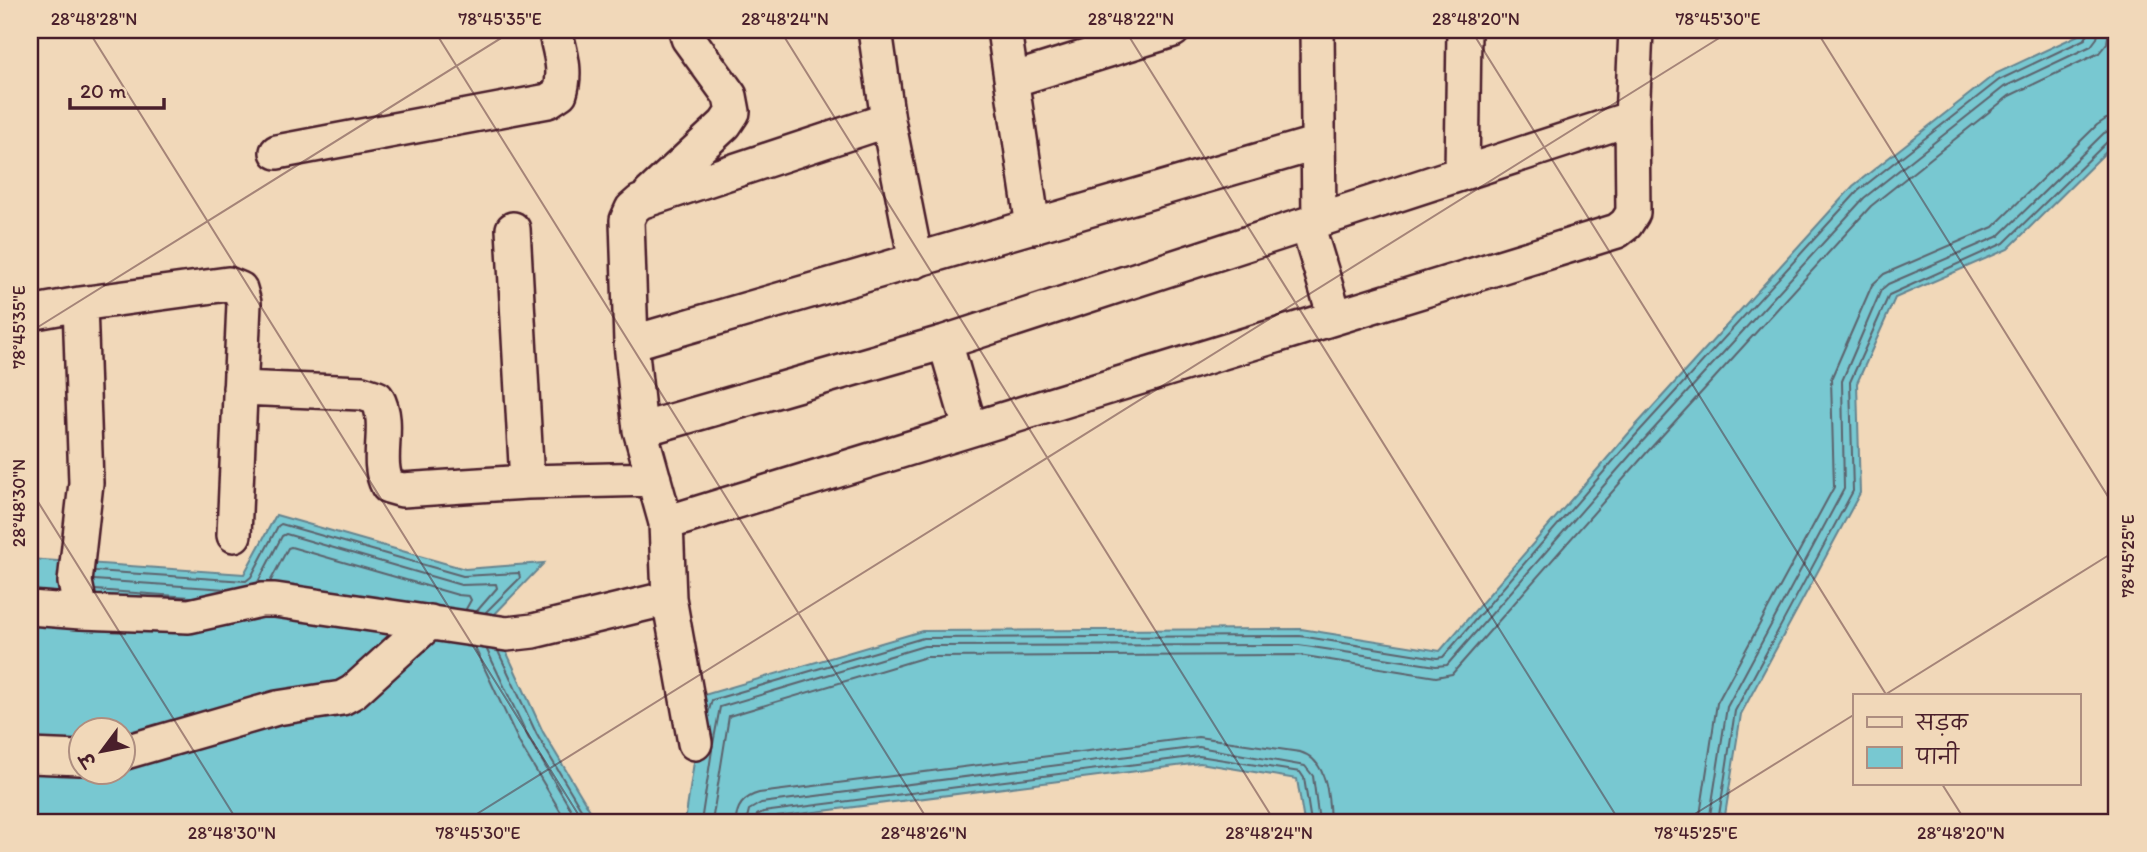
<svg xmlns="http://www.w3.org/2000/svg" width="2147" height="852" viewBox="0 0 2147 852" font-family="Itim,'Playpen Sans Deva',sans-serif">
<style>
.water{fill:#78c8d1;stroke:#66848f;stroke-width:2;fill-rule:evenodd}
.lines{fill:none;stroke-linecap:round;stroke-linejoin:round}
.shore{stroke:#5c636d;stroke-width:2}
.street-casing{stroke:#4a1f2b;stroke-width:38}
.street{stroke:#f1d8b9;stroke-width:33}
.ticks{fill:none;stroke:#4a1f2b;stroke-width:2;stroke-opacity:0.45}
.neatline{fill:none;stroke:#4a1f2b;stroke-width:2.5}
.ticks-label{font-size:18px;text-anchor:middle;fill:#4a1f2b}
</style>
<rect width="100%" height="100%" fill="#f1d8b9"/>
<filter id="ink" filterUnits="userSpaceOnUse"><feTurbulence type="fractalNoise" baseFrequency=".0143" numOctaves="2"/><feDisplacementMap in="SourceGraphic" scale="14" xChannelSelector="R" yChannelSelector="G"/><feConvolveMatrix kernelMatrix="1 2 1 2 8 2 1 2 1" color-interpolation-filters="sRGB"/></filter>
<g filter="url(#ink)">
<path class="water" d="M2089,30H2117V141L2008,249L1895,298L1857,383L1860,493L1741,714L1724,822H1304L1297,779L1200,763L736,822H685L704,695L922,631L1301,629L1440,651L1629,433L1853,186L1995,74Z
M276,515L465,569L544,563L491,618L543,732L594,817L582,822H30V559L244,574ZM80,730H122V772H80Z"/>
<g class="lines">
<path class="shore" d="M95,571L246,581L251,577L278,526L281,524L463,576L519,573L520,578L486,612
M94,580L226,589
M258,582L282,536L286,534L461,585L496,584L497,588L477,611
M270,582L288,548L291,547L458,595L469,596L471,600L466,609
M95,590L190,597
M475,648L520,744L562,814V822
M487,650L529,739L573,813V822
M498,651L537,735L583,812L582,822
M708,714L712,700L923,638L1300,636L1437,658L1443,657L1634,437L1858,191L1999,80L2085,39L2090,30
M713,744L720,707L924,646L1299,645L1436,666L1447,665L1641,443L1864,198L2004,87L2091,46L2097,38L2099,30
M701,822L712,750
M712,822L729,716L926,657L1299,655L1436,677L1452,674L1649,450L1871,206L2009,96L2099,53L2107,43L2109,30
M736,822C736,807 744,797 759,793L1198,737L1300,752C1328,760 1329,798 1330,822
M746,822L749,810L761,803L1199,747L1305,766L1313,776L1319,822
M755,822L757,815L763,812L1199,756L1300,772L1304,778L1311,822
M1699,822L1717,703L1834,487L1831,379L1872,285L1884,274L1993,227L2097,125L2106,119L2117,118
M1709,822L1727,707L1844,489L1842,381L1881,290L1888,284L1999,236L2104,133L2117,128
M1718,822L1735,711L1853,491L1850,382L1889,295L2004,243L2110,139L2117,137"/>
<g class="street-casing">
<path id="street" d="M875,30L888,120L916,261
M1004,30L1033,227
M1317,30L1319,220
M1012,80L1173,30
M277,152L548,101L560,93C567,71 560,52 555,30
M1462,173L1464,30
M650,194L725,124L733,112L730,96L688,38L686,30
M1307,224L1335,317
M513,229L527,482
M80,304L86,483L75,582L81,612
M30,313L80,304L228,284L240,289L244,303L234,535
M945,342L970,428
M631,343L1318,143
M240,388L362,393L377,398C392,425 374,459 388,486L402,490L527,482L654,479
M640,430L945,342L1632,118
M666,523L1617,231L1626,224L1633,213L1632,118L1636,30
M30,608L81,612L189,616L261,600H275L507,634L533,631L669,598
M695,743L669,598L666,523L640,430L631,343L627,220L632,209L640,202L888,120
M122,753L277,708L342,698L353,692L430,622
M30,756L80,758"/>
</g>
<use href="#street" class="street"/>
</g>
</g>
<path class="ticks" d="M88,30L583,822M434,30L929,822M780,30L1275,822M1125,30L1620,822M1471,30L1887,696M1816,30L2117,511M30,332L514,30M30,489L238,822M1883,696L2117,550M1942,784L1966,822M464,822L1732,30M1682,822L1855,714"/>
<rect width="2147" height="852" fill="none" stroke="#f1d8b9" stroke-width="77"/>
<rect x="1853" y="694" width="228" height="91" fill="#f1d8b9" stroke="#ae8e80" stroke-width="2"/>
<rect x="1867" y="717" width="35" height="10" fill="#f1d8b9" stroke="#ae8e80" stroke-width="2"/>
<text x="1916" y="730" font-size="21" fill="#4a1f2b">सड़क</text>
<rect x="1867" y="747" width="35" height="21" fill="#78c8d1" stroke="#ae8e80" stroke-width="2"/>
<text x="1916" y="764" font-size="21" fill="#4a1f2b">पानी</text>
<g transform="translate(102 751) rotate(238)"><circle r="33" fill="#f1d8b9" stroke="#ae8e80" stroke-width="2"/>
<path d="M0-5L12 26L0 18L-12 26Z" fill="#4a1f2b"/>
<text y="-10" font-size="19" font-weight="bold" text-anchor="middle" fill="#4a1f2b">उ</text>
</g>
<path d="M70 98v10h94v-10" fill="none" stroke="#4a1f2b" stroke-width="3.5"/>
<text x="80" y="98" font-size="21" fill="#4a1f2b" stroke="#f1d8b9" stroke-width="5" paint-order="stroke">20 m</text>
<rect x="38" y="38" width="2070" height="776" class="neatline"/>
<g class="ticks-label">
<text x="94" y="25">28°48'28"N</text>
<text x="500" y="25">78°45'35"E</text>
<text x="785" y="25">28°48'24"N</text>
<text x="1131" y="25">28°48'22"N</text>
<text x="1476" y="25">28°48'20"N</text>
<text x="1718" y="25">78°45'30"E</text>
<text transform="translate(19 327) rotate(-90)" y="6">78°45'35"E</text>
<text transform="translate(19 503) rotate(-90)" y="6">28°48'30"N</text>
<text transform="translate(2128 556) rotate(-90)" y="6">78°45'25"E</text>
<text x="232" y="839">28°48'30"N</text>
<text x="478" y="839">78°45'30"E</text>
<text x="924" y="839">28°48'26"N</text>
<text x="1269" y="839">28°48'24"N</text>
<text x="1696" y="839">78°45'25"E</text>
<text x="1961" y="839">28°48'20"N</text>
</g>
</svg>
